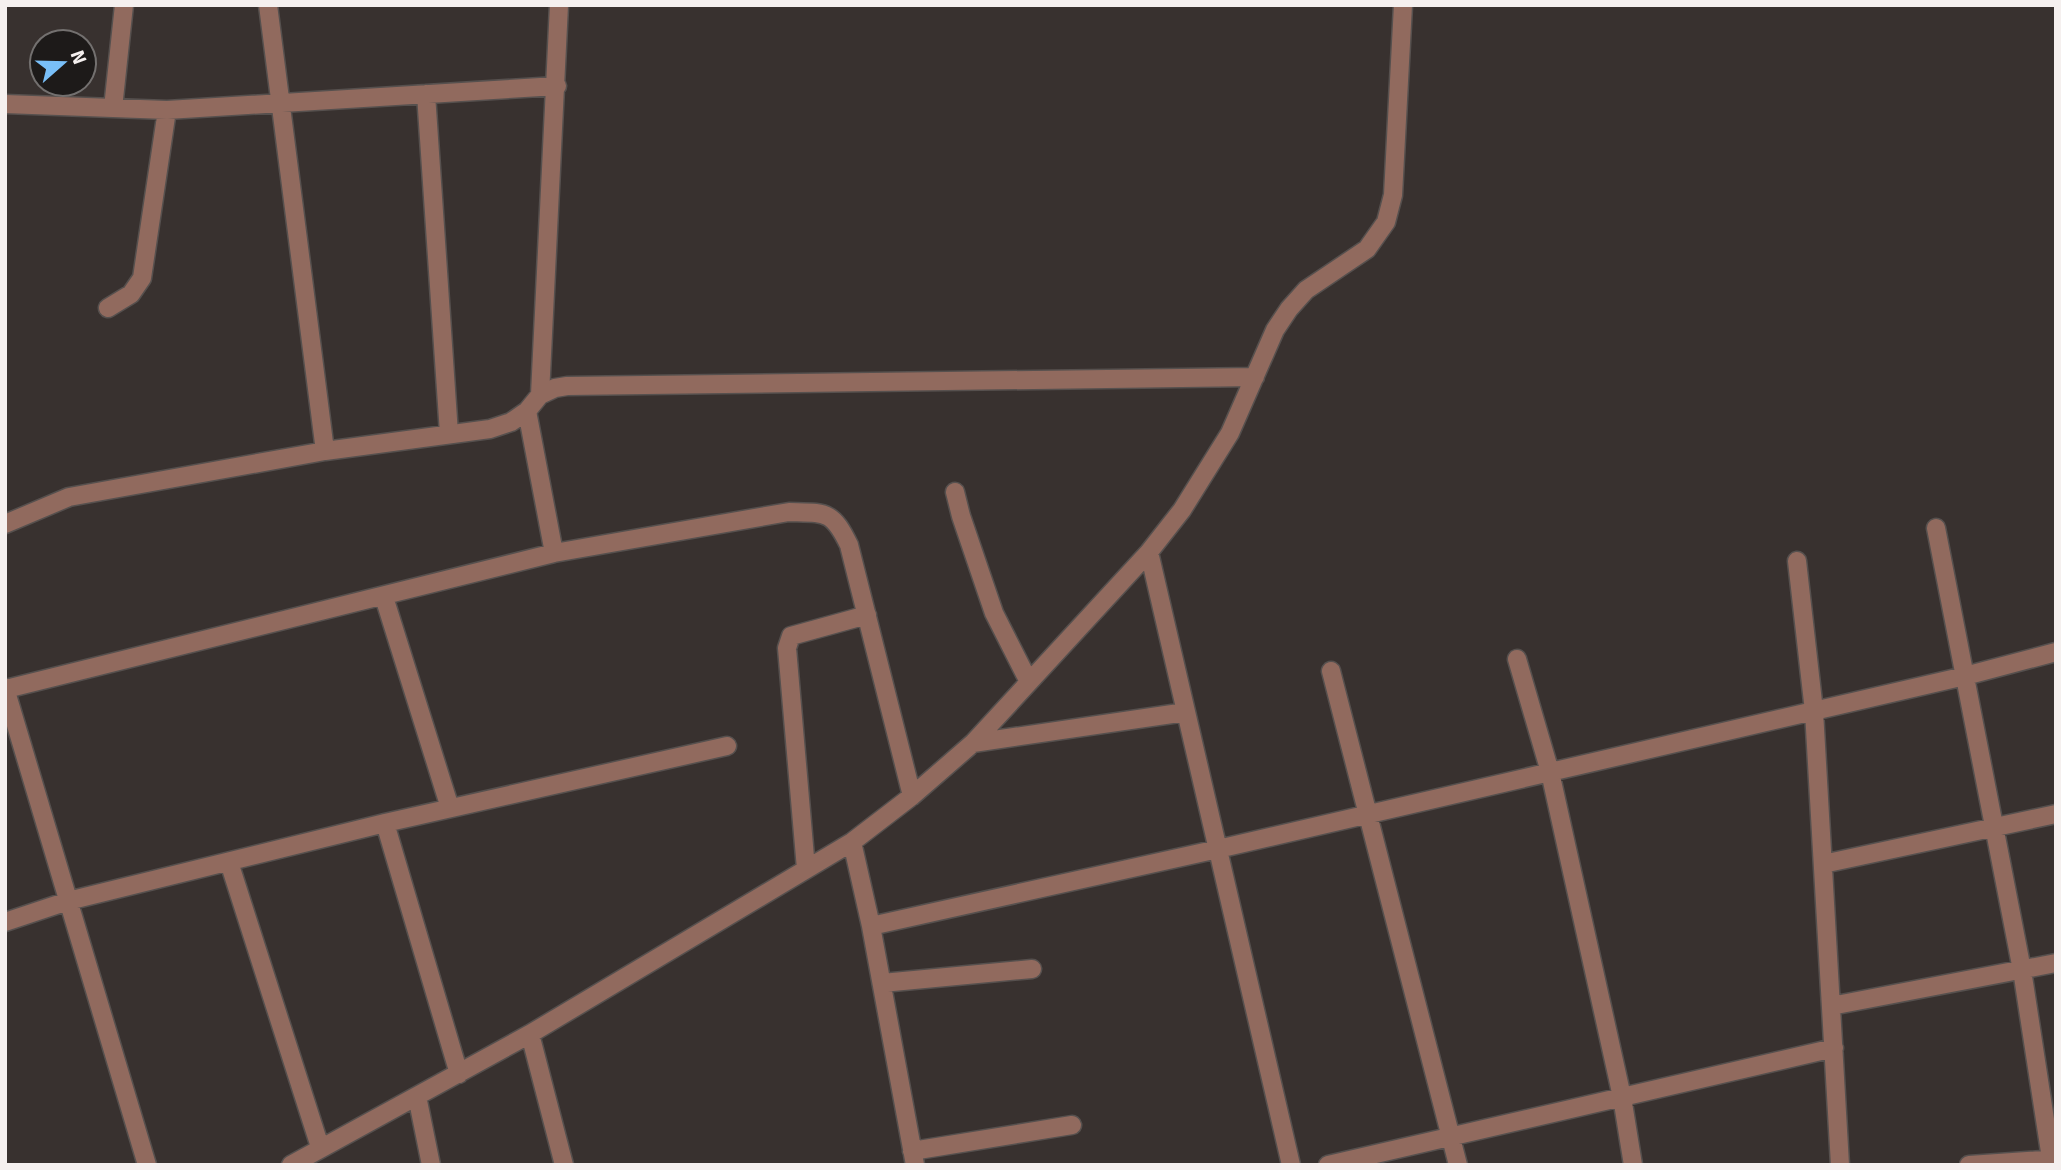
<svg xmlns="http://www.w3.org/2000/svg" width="2061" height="1170" viewBox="0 0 2061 1170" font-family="Signika,sans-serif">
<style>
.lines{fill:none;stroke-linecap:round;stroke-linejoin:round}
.street-casing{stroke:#56504e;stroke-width:21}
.street{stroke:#916a5e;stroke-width:18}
</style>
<rect width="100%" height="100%" fill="#38312f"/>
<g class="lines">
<g class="street-casing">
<path id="street" d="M268,5L325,451
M426,94L449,434
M5,104L167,110L557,86
M113,108L124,5
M108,308L131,294L142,278L167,110
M540,395L559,5
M527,411L554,553
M955,492L961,516L994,613L1029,682
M5,524L69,497L325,451L490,429L511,422L527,411L540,395L555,388L567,386L1255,377
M1936,528L2022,970L2052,1165
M1149,552L1291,1165
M1797,561L1814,711L1840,1165
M384,597L450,808
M1517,659L1550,772L1622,1097L1633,1165
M1331,671L1458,1165
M5,688L147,1165
M6,689L554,553L789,512C826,513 832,510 849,545L912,796
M973,743L1186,712
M385,823L459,1074
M852,842L871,926L915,1165
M229,862L320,1147
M1823,864L2056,814
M806,869L787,648L791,636L867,615
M5,922L68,901L385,823L727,746
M871,926L1218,849L1965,676L2056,652
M882,983L1032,969
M1831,1006L2056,963
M530,1034L564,1165
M417,1096L431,1165
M912,1151L1072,1125
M291,1165L530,1034L852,842L912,796L973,743L1149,552L1182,510L1230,433L1275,330L1289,309L1306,290L1367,249L1386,222L1393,195L1403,5
M1328,1165L1834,1048
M1969,1165L2056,1159"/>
</g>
<use href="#street" class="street"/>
</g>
<rect width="2061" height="1170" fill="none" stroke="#f5f0ef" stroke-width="14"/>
<g transform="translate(63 63) rotate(70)"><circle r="33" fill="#1d1a19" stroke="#73706f" stroke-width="2"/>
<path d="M0-5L12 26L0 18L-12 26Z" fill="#79bff8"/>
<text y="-10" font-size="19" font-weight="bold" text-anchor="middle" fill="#f5f0ef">N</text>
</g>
</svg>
